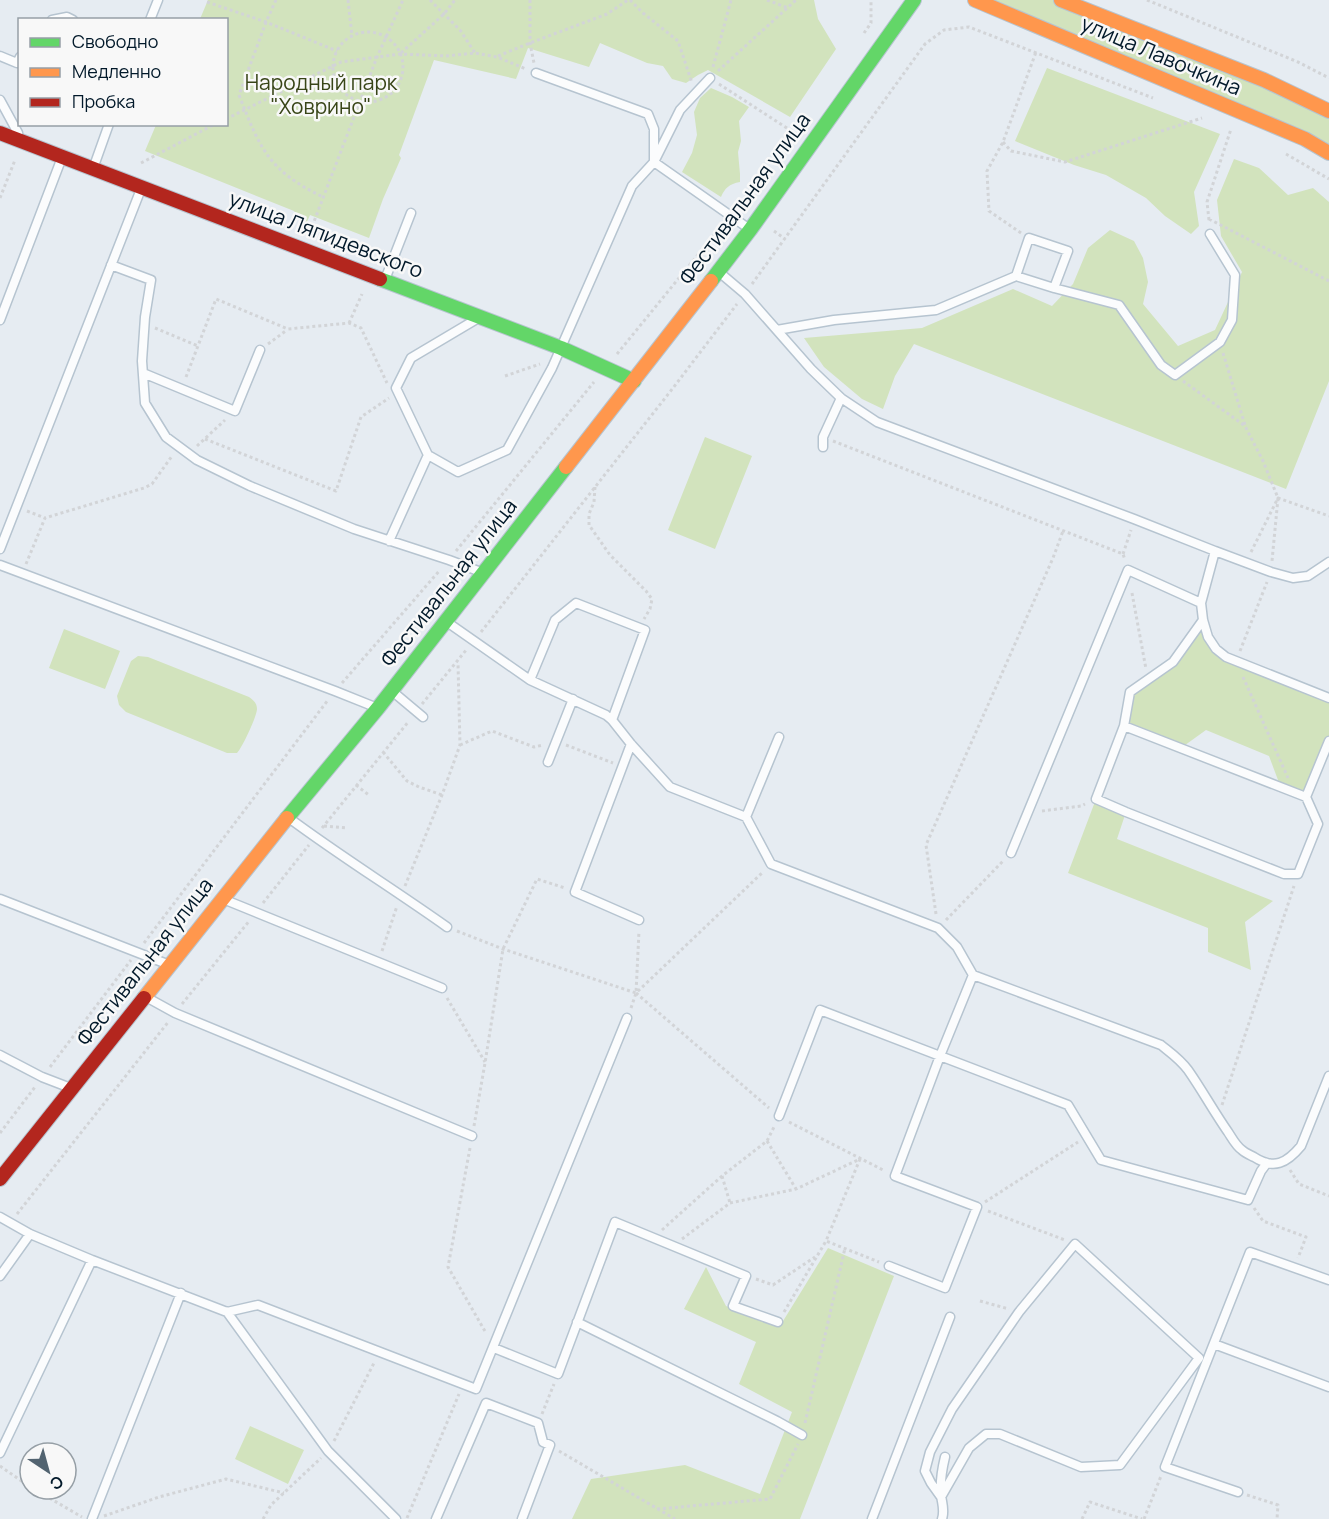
<svg xmlns="http://www.w3.org/2000/svg" width="1329" height="1519" viewBox="0 0 1329 1519" font-family="Manrope,sans-serif">
<style>
.green{fill:#d2e3bd}
.lines{fill:none;stroke-linecap:round;stroke-linejoin:round}
.lane-casing{stroke:#b6c4d0;stroke-width:11}
.fast-casing{stroke:#b6c4d0;stroke-width:16}
.slow-casing{stroke:#b6c4d0;stroke-width:16}
.jam-casing{stroke:#b6c4d0;stroke-width:16}
.path{stroke:#d2d4d7;stroke-width:3;stroke-dasharray:3 3;stroke-linecap:butt}
.lane{stroke:#fbfcfd;stroke-width:8}
.fast{stroke:#63d668;stroke-width:14}
.slow{stroke:#ff974d;stroke-width:14}
.jam{stroke:#b3261e;stroke-width:14}
.labels{text-anchor:middle;stroke-width:5;stroke-linejoin:round;paint-order:stroke}
.street-label{font-size:21px;fill:#02192a;stroke:#f8f8f8}
.park-label{font-size:21px;fill:#384517;stroke:#f8f8f8}
</style>
<rect width="100%" height="100%" fill="#e6ecf2"/>
<path class="green" d="M208,0H814L818,19L836,49L790,117L708,70L698,75L686,83L672,79L663,66L647,63L600,43L589,67L528,48L516,79L434,60L399,155L401,158L383,199L369,238L310,215L305,226L294,211L145,151L156,125L226,124V20L200,19Z
M975,0H1061L1329,111V153Z
M1047,68L1220,134L1194,192L1199,226L1191,234L1165,216L1146,198L1106,175L1074,165L1015,141Z
M711,88L732,97L749,107L739,121L741,141L738,152L740,174V182C729,184 725,188 721,197L682,172L692,153L697,135L694,112L700,98Z
M1234,159L1259,168L1288,195L1313,188L1329,202V381L1286,489L914,344L895,376L883,409L862,399L824,367L804,338L922,328L1013,289L1052,306L1073,284L1088,248L1110,230L1134,241L1143,258L1148,282L1143,304L1178,346L1215,330L1242,272L1221,236L1217,200Z
M705,437L752,456L715,549L668,530Z
M1203,620L1216,649L1329,698V741L1306,797L1281,788L1269,756L1206,730L1181,748L1124,726L1130,692L1173,662Z
M64,629L120,651L105,689L49,668Z
M138,656L148,657L249,697C253,700 257,703 257,709C257,716 242,748 237,753H227L126,712L119,705L117,696L131,661Z
M1096,799L1126,812L1117,839L1273,901L1245,922L1251,970L1208,952V928L1068,873Z
M828,1248L894,1276L800,1519H572L591,1479L685,1465L760,1494L792,1412L739,1384L756,1342L684,1309L706,1267L726,1306L780,1326Z
M250,1426L304,1450L288,1484L235,1459Z"/>
<g class="lines">
<g class="lane-casing">
<path id="lane" d="M52,20L67,17L73,20
M150,20L158,0
M0,56L17,63L20,57
M536,73L648,114L654,129V162L680,110L710,78
M0,100L18,133
M94,166L109,124
M1029,238L1068,251L1054,288L1016,276Z
M111,265L151,280L145,317L142,361L145,403L166,437L197,460L250,486L354,529L449,560L481,572
M719,272L745,294L811,369L841,398L877,422L1134,519L1215,551L1201,603L1203,620L1208,637L1216,649L1226,657L1329,698
M386,277L411,213
M1054,288L1119,305L1161,365L1175,375L1220,342L1232,320L1235,275L1210,234
M0,320L61,160
M475,320L411,358L396,388L428,455L458,472L507,450L552,368L632,186L654,162L748,228
M777,330L834,320L936,310L1016,276
M143,373L235,411L260,350
M823,447V437L841,398
M389,541L428,455
M0,549L141,189
M1215,551L1271,572L1293,578L1308,576L1329,562
M0,565L335,691L375,707
M447,622L530,680L606,715L612,720L631,744L670,787L746,817L771,864L938,928L957,947L973,975L1161,1045C1171,1053 1180,1059 1188,1070C1202,1090 1214,1112 1228,1132C1232,1138 1236,1146 1242,1150C1245,1153 1250,1155 1254,1157C1274,1170 1287,1163 1301,1146L1329,1076
M530,680L555,620L576,603L645,630L612,720
M392,691L423,717
M1124,726L1306,797L1318,824L1298,874H1284L1126,812L1096,799L1124,726L1130,692L1173,662L1203,620
M631,744L575,892L639,920
M548,762L573,699
M1306,797L1329,741
M746,817L779,737
M289,818C340,856 395,890 447,927
M1011,853L1128,570L1201,603
M0,899L167,964
M223,899L442,988
M146,997L175,1013L472,1136
M0,1055L42,1077L68,1087
M779,1116L820,1010L1068,1105L1101,1160L1248,1200L1261,1171L1267,1163
M0,1217L30,1234L92,1260L227,1312L258,1305L476,1389L627,1018
M1075,1244L1199,1358L1120,1465L1081,1467L1000,1434H986L969,1448L941,1497L931,1483L925,1471L930,1452L952,1409L1019,1312Z
M889,1266L945,1288L977,1207L895,1176L940,1056L973,975
M0,1276L30,1234
M227,1312L328,1451L396,1519
M577,1322L777,1421L802,1435
M1214,1344L1329,1387
M494,1348L558,1374L615,1222L746,1276L733,1306L778,1322
M0,1453L92,1260
M1238,1492L1165,1467L1250,1252L1329,1280
M92,1519L181,1293
M436,1519L486,1403L538,1423L543,1442L550,1445L522,1519
M872,1519L950,1317
M942,1519C945,1510 942,1504 941,1495C940,1482 942,1469 945,1457"/>
</g>
<g class="fast-casing">
<path id="fast" d="M380,279L561,348L634,381
M711,281L750,230L914,0
M287,818L378,708L566,467"/>
</g>
<g class="slow-casing">
<path id="slow" d="M975,0L1305,139L1329,153
M1061,0L1264,80L1329,111
M566,467L711,281
M144,998L287,818"/>
</g>
<g class="jam-casing">
<path id="jam" d="M0,133L380,279
M0,1179L144,998"/>
</g>
<path class="path" d="M276,0L266,22L239,95C260,149 269,171 323,197
M348,0L352,36
M430,0L460,30L475,53
M530,0V43L534,63
M630,0L643,13L678,41L692,83
M767,0L788,8
M1147,0L1298,62L1329,78
M207,2L266,22L337,51
M333 67a35 35 0 1 1 70 0a35 35 0 1 1-70 0Z
M864,33L871,23V0
M401,53L444,14L455,0
M498,56L530,43L607,14L628,0
M713,67L731,0
M718,71L796,0
M719,84L796,134
M226,119L341,62L400,54L446,56L475,53L497,57L526,69
M1003,142L1011,151L1065,162L1202,118
M1286,154L1329,179
M141,163L215,124
M0,198L15,160
M737,207L761,178
M1209,219L1329,281
M1209,220L1207,202L1231,129
M774,231L785,239
M310,232L377,57L403,0
M1021,233L989,211L987,171L1003,142L1036,52
M752,284L925,44L944,30L969,27L1153,98
M349,323L362,294
M155,328L198,346
M268,344L287,330
M1223,353L1245,425
M617,354L723,224
M505,376L540,364
M186,377L216,299L288,329L349,323L361,328L387,383
M1183,381L1245,426L1263,461L1278,498L1272,561
M205,439L336,491L361,417L389,398
M833,441L1123,554L1125,560
M197,446L225,420
M595,487L594,502L589,514V525L610,555L646,591L652,599L650,609L644,619
M27,511L45,518
M456,551L594,382
M1251,552L1278,498L1329,516
M1123,554L1131,530
M26,564L45,518L144,488L152,484L172,456
M1132,593L1146,669
M481,632L673,388L737,304
M1240,651L1267,582
M1243,677L1288,778
M342,683L440,570
M422,704L467,649
M460,745L492,731L534,747L543,745
M566,745L613,763
M383,752L407,781L419,787L442,795
M356,785L370,796
M1042,811L1081,806L1085,804
M324,826L347,828
M322,828L409,721
M405,886L442,795L460,745L458,663
M263,903L309,845
M936,914L926,845L1053,558L1063,531
M946,920L1004,860
M457,931L503,949L636,993L763,872
M144,943L328,700
M382,951L397,906
M636,993L769,1108
M447,998L485,1062
M182,1004L250,920
M631,1008L636,993L639,931
M50,1067L131,960
M1222,1105L1294,886
M789,1122L885,1171
M474,1126L485,1063L503,949L537,879L565,888
M0,1133L35,1087
M767,1141L796,1189
M470,1148L448,1267L486,1333
M1290,1170L1299,1184L1329,1196
M722,1176L730,1203
M985,1202L1078,1142
M1254,1208L1263,1221L1306,1237L1298,1258
M988,1211L1065,1240
M17,1214L169,1021
M662,1230L722,1176L767,1141L775,1125
M682,1239L730,1203L796,1189L860,1159L826,1241L879,1262
M756,1279L773,1285L815,1257
M980,1301L1009,1309
M784,1312L826,1241
M542,1414L554,1384
M805,1423L845,1248
M334,1441L375,1361
M559,1451L675,1519
M0,1466L30,1487
M34,1489L82,1517
M1247,1495L1278,1505L1277,1519
M657,1509L770,1499L798,1444
M104,1516L159,1497L226,1479L284,1493
M407,1518L459,1394
M263,1519L271,1505L321,1458
M1082,1519L1090,1502L1142,1519
M1144,1519L1161,1476"/>
<use href="#lane" class="lane"/>
<use href="#fast" class="fast"/>
<use href="#slow" class="slow"/>
<use href="#jam" class="jam"/>
</g>
<g class="labels">
<g class="street-label">
<text transform="translate(1161 56) rotate(23)" y="7">улица Лавочкина</text>
<text transform="translate(745 199) rotate(-54)" y="7">Фестивальная улица</text>
<text transform="translate(326 235) rotate(21)" y="7">улица Ляпидевского</text>
<text transform="translate(449 583) rotate(-52)" y="7">Фестивальная улица</text>
<text transform="translate(145 962) rotate(-52)" y="7">Фестивальная улица</text>
</g>
<g class="park-label">
<text x="321" y="90">Народный парк<tspan x="321" dy="24">"Ховрино"</tspan></text>
</g>
</g>
<rect x="18" y="18" width="210" height="108" fill="#f8f8f8" stroke="#969fa6" stroke-width="1.5"/>
<rect x="30" y="38" width="30" height="9" fill="#63d668" stroke="#969fa6" stroke-width="1.5"/>
<text x="72" y="48" font-size="18" fill="#02192a">Свободно</text>
<rect x="30" y="68" width="30" height="9" fill="#ff974d" stroke="#969fa6" stroke-width="1.5"/>
<text x="72" y="78" font-size="18" fill="#02192a">Медленно</text>
<rect x="30" y="98" width="30" height="9" fill="#b3261e" stroke="#969fa6" stroke-width="1.5"/>
<text x="72" y="108" font-size="18" fill="#02192a">Пробка</text>
<g transform="translate(48 1471) rotate(144)"><circle r="28" fill="#f8f8f8" stroke="#969fa6" stroke-width="1.5"/>
<path d="M0-4.5L10 22L0 15L-10 22Z" fill="#526370"/>
<text y="-9" font-size="16" font-weight="bold" text-anchor="middle" fill="#02192a">С</text>
</g>
</svg>
